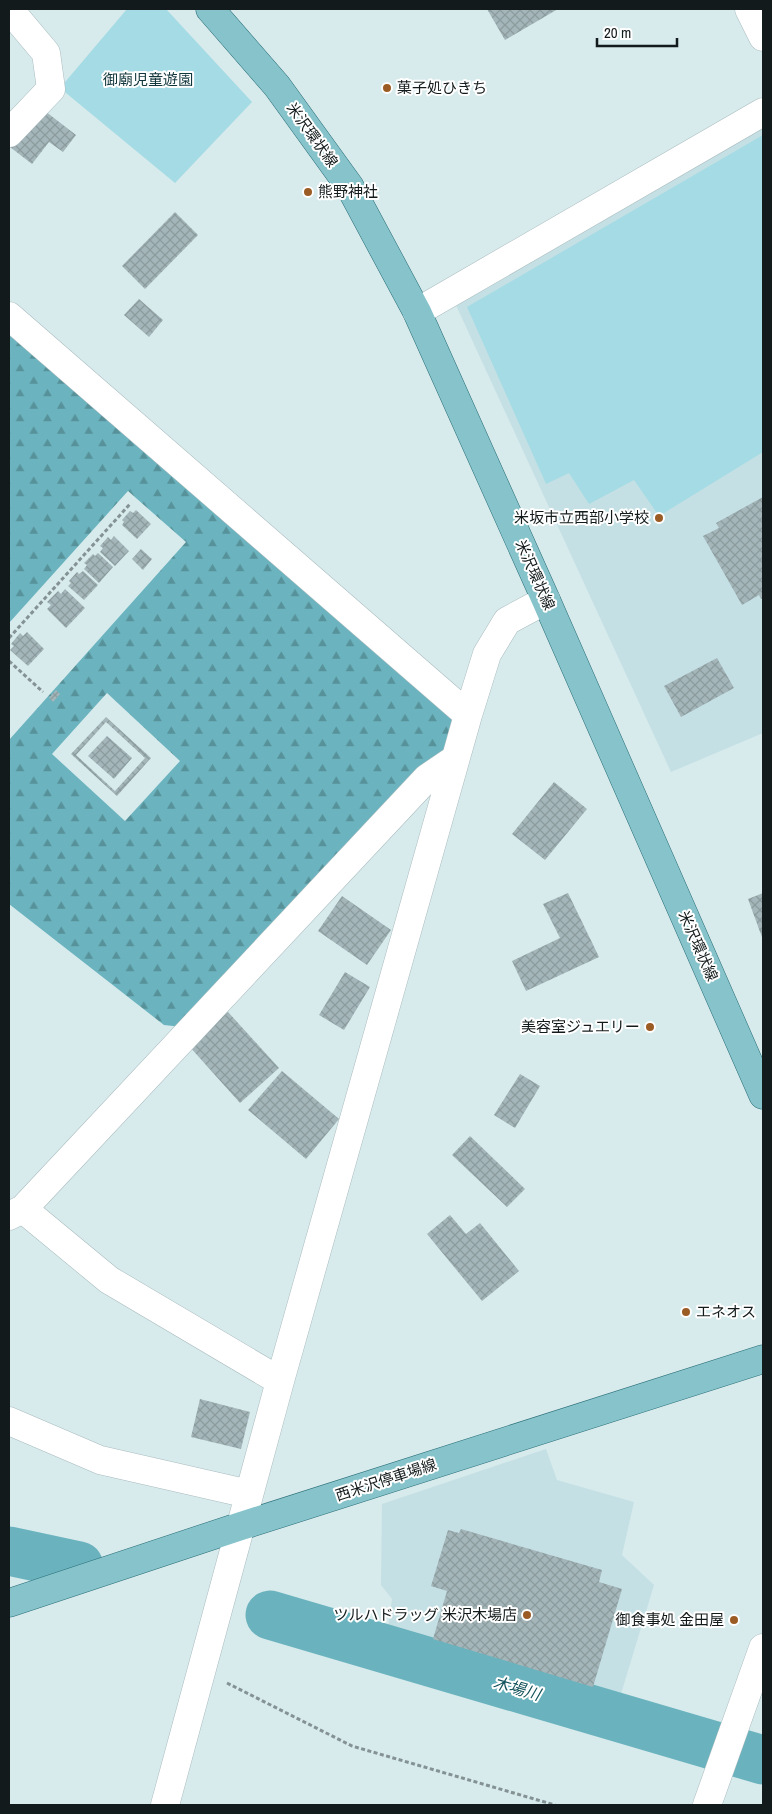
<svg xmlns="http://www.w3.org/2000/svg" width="772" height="1814" viewBox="0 0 772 1814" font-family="'Archivo Narrow','Noto Sans JP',sans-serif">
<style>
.built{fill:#c4e0e4}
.forest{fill:url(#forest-firs);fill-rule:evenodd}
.park{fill:#a4dbe4}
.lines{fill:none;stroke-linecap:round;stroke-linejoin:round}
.river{stroke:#6ab3be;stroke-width:49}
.building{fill:url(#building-cross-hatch);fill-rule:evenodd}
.minor-casing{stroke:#aabcbf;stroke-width:29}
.major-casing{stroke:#2a6e77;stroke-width:29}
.path{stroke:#849294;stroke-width:3;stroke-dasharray:4 2.5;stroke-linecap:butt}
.minor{stroke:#fff;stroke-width:28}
.major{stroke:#86c3cb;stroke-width:28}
.poi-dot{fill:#9b5b24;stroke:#fff;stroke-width:2}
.labels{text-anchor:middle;stroke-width:4;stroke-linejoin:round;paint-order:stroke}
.park-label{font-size:15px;fill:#11363b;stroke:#fff}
.poi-label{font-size:15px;fill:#131a1b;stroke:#fff;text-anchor:end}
.street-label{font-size:15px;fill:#131a1b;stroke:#fff}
.water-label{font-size:16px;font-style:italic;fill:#15545c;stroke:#fff}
</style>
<defs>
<pattern id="forest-firs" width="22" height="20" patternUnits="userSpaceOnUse" patternTransform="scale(1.25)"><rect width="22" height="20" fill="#6bb4bf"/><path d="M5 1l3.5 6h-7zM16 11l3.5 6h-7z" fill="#57929a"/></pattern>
<pattern id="building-cross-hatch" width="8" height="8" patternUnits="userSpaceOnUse" patternTransform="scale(1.25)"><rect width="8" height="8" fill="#a4b6b9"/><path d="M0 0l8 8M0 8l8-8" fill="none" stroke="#8c9c9e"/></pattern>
</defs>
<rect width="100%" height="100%" fill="#d7eaec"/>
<path class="built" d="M763,124V733L671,772L455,303Z
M546,1449L557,1480L634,1502L622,1555L654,1585L617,1707L386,1641L392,1599L381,1585L382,1504Z"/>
<path class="forest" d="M9,326L465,716L434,788L209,1030L164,1025L9,904V740L186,542L128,491L9,623ZM107,693L180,761L125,821L52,754Z"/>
<path class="park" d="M127,9H166L252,102L175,183L60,88Z
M763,135V452L659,516L634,480L589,504L569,473L546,484L467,307Z"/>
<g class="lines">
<path class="river" d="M9,1551L79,1566
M270,1615L763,1760"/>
</g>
<path class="building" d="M487,9H558L505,40Z
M41,108L76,135L63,152L49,142L32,164L10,147Z
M175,212L198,235L145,289L122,266Z
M139,299L163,320L149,337L124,315Z
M763,497V598L761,599L759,595L742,605L703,536L719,528L716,523Z
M136,510L151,524L137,539L122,525L124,522L122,520L130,511L133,513Z
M114,536L129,551L115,566L100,552L103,548L100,546L108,537L111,540Z
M141,549L152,559L143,570L132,559Z
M98,553L113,567L99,583L84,569L87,565L84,563L93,554L95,556Z
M83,571L98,585L84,600L68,586L71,583L69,581L77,572L79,574Z
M65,589L85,608L66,628L47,609L51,605L47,602L58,591L61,594Z
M27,632L44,649L28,666L10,650L14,646L11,644L20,633L23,636Z
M717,658L734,688L681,717L664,686Z
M56,690L60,694L53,702L49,698Z
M106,717L151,758L117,796L71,754ZM106,722L145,758L115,791L76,755Z
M107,736L132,758L114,779L88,756Z
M554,782L587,809L545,860L512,834Z
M568,893L599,957L526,991L512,961L560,938L543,904Z
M763,893V940L748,899Z
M342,896L391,930L367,965L318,931Z
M345,972L370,987L344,1030L319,1015Z
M228,1012L279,1068L240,1103L189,1046Z
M282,1071L339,1119L306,1159L248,1110Z
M520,1074L540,1086L515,1128L494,1115Z
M470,1136L525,1189L507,1207L452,1155Z
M450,1215L466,1234L480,1223L519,1271L482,1301L427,1234Z
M200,1399L250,1412L241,1449L191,1437Z
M461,1529L602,1570L599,1582L622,1589L593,1687L433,1639L447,1591L431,1586L448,1530L459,1533Z"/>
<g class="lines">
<g class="minor-casing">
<path id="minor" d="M9,9L46,53L51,89L9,133
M749,9L763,37
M417,312L763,112
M9,316L468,715
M23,1209L109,1280L280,1381
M9,1216L23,1209L427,778L455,759
M9,1421L100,1460L249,1494
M165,1805L280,1381L468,715L487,654L507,621L546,600
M707,1805L763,1648"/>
</g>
<g class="major-casing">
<path id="major" d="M210,9L277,86L350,187L417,312L546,600L763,1095
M9,1603L241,1526L763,1359"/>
</g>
<path class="path" d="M9,638L130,504
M9,661L43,692
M227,1683L352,1746L555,1805"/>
<use href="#minor" class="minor"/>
<use href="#major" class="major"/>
</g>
<g class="poi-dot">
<circle cx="387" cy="88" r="5"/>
<circle cx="308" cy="192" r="5"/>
<circle cx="659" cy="518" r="5"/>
<circle cx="650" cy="1027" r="5"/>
<circle cx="686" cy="1312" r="5"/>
<circle cx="527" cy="1615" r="5"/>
<circle cx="734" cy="1620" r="5"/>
</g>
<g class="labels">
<g class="park-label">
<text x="148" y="85">御廟児童遊園</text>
</g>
<g class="poi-label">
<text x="397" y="93" text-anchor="start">菓子処ひきち</text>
<text x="318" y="197" text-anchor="start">熊野神社</text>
<text x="649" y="523">米坂市立西部小学校</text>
<text x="640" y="1032">美容室ジュエリー</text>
<text x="696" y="1317" text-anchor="start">エネオス</text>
<text x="517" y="1620">ツルハドラッグ 米沢木場店</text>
<text x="724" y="1625">御食事処 金田屋</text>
</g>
<g class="street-label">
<text transform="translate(312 135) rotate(54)" y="5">米沢環状線</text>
<text transform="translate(535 575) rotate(66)" y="5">米沢環状線</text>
<text transform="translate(698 946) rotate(66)" y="5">米沢環状線</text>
<text transform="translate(386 1480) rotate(-18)" y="5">西米沢停車場線</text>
</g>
<g class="water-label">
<text transform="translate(517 1688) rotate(16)" y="6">木場川</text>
</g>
</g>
<rect width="772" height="1814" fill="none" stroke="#131a1b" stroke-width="20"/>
<path d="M597 38v8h80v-8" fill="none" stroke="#131a1b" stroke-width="2.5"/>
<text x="604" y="38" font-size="15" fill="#131a1b" stroke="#ffffff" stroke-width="4" paint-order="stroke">20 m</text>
</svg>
